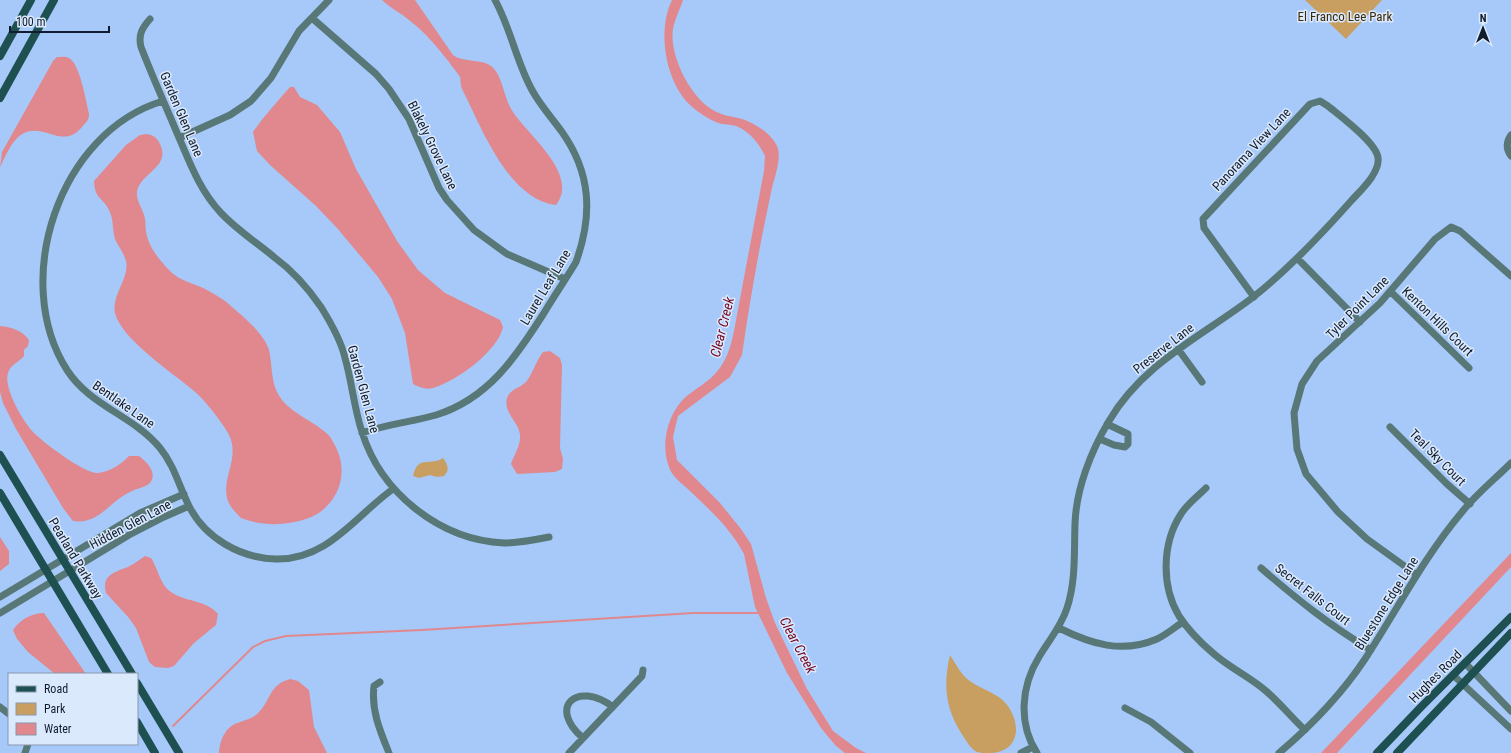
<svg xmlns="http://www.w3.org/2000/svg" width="1511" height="753" viewBox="0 0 1511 753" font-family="'Roboto Condensed',sans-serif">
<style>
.green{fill:#c89f61}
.water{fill:#e0888d}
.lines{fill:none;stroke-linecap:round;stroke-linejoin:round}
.stream{stroke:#e0888d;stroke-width:2}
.minor{stroke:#587777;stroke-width:7}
.secondary{stroke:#1e5051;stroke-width:8}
.labels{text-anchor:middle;stroke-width:3;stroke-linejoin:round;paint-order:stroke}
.park-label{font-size:13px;fill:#3d2a08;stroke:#dbe9fd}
.street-label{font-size:13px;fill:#111d2f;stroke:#dbe9fd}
.water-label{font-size:14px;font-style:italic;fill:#740721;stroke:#dbe9fd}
</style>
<rect width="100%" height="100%" fill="#a7c9fa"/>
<path class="green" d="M1305,0H1382L1346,39Z
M443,458C448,465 450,470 444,476L437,477L430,475L419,478L413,476C418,454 429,467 443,458Z
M950,655C956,664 961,675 970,681C985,692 1002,693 1011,711C1022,732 1015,753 989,753C985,753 980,753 977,752C971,749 967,742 963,736C945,709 943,685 950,655Z"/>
<path class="water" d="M382,0H415L453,55C465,64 486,57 495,70C503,80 505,101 513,112C528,135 580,175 556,205C508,200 481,126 462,89C460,85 461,81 460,77C457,72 452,67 449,62C437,47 425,32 409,20C401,13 390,8 382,0Z
M672,0H683C680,9 675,19 673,29C669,55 690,97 713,110C721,115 729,116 738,118C752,121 771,133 777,146C782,157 775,176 772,188C760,243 750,299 742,355L730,377L678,416L673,437L677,460L720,503L741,529L751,544L766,598L775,623L807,689L833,731L856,748L866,753H845L836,746L821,728L787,673L755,607L744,554C731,529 711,511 691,492C684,485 672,477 669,467C660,444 668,411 688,395C701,385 714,379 723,363C733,348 736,317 740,299C748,256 756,214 764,171L765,156C759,143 749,131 736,126C730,124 724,125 718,123C710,120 696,111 690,105C665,81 657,30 672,0Z
M57,57C61,57 65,56 69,58C80,64 86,101 89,114C89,121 86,122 82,127C63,150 45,123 24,133C12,139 5,157 0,168L2,152L53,61Z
M290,87H294L300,97L317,105L340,132L356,169L376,204L397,241L418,270L445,293L500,320L503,327C498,351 457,381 433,388C426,390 419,387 413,384L405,333L392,299L378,277L337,228L316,206L270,165L257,151L253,132C264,116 277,102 290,87Z
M147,134C153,135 156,137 159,142C174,169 135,173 137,196C138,204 144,211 145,219C146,222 145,227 146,231C148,246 158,258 168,269C180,282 192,282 207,290C216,295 225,300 232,307C244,317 265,335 269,350C272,363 271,380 277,392C287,412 309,418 325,432C331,436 335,445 338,452C349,480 334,510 306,519C285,526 261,526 241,518C235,512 229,506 227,498C222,476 241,457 228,433C221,421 204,399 194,391C173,373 121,339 115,313C111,295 130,278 126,261C124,253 118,246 115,239C112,229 114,220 109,210C102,196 95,200 94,181L126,145L140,135Z
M0,326C11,327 22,330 29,340L28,346L24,350V356C19,362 10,365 8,373C3,388 24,423 34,433C44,443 85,474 98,473C110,472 121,464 129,456H139C147,462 158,473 150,483C144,488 137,488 130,492C110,501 99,525 73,521L63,508L16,429L3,403L0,392Z
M550,351L560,358L562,365L560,448L563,459L562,469L555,472L517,474L511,464C514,455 521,445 520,435C519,422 503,413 507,398C510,389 520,388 526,382C532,375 536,361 543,352Z
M0,537L9,551V564L0,571Z
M1511,553V567L1337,753H1321Z
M145,556L151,558C158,568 160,585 171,592C185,602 207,600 218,614L216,625L194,643L174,666L168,668L155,667L149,662L136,628L129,618L106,593C101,575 115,572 128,567C134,564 139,560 145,556Z
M44,613L86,674H55L28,652L17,639L13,630C19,620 32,613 44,613Z
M290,679L298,681L309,690L314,727L327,753H219C219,745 223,733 229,728C238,720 250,722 259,712C272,698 269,685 290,679Z"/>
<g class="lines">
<path class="stream" d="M173,726L253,647L265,641L286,636L422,630L693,613H761"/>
<path class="minor" d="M312,18L376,74L389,89L409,119L439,188L447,200L474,230L507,254L565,279
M150,19C142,28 138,35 141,47C153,78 167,109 180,140C191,166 201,192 221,213C237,230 256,242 274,257C293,271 308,288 321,307C331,323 341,340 345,358C352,382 354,408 362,432C381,493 440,540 504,543C519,543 534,540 549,537
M163,101C59,132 10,281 67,370C90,406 134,416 160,448C174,465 179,486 189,506C205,538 240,558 276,559C328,560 355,516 393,489
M1511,135C1506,142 1506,149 1511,156
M179,138L230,115L251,101L271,78L299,31L329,0
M1298,259L1360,322
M1391,292L1469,368
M1178,349L1202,382
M1390,427L1447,484L1470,504
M362,433C386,424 412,422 436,415C488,399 516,357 544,313C554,296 566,279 576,262C593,215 591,173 562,132C552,118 540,105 532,90C516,61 511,29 495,0
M1100,439L1114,445L1125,447L1128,444V434L1107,424
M1206,488C1198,496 1187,504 1181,514C1162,543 1161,586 1179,616C1188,630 1201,643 1214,654C1230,668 1250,677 1266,691C1280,703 1292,718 1305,730
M1261,568C1298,600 1329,625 1371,650
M1417,575L1367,539L1338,512L1306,474L1297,449L1294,413L1302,384L1317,361L1380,303L1435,239L1451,227L1460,231L1511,276
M0,597L140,513L184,494
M0,613L129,535L164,517L189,506
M1059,628C1091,644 1122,654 1157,639C1166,635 1175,627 1183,622
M1465,663L1511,711
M1453,675L1511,729
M380,682L374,686C371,710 380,731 389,753
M0,707L9,714
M1125,708L1151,722L1190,753
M583,738C547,707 577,680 613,707
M25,753L28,744
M569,753L642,676L643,670
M1021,753L1033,747
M1037,753C1018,724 1021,686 1039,657C1049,640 1061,627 1067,608C1076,581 1074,552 1075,524C1076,489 1091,451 1109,421C1142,364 1202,336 1252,298C1289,269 1320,236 1351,201C1360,191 1380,173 1378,158C1377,143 1340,116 1328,106L1320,101L1310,104L1203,219L1204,228L1254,297
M1279,753C1312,725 1341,695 1365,659C1397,610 1424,557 1462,512C1476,494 1495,479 1511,463"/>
<path class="secondary" d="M0,56L31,0
M0,98L54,0
M0,455L132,674
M0,493L108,674
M137,683L179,753
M137,722L155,753
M1377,753L1421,707L1511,617
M1397,753L1511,633"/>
</g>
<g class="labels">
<g class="park-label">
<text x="1345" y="21">El Franco Lee Park</text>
</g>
<g class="street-label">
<text transform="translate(182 114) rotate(67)" y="5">Garden Glen Lane</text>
<text transform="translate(433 145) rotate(64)" y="5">Blakely Grove Lane</text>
<text transform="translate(1251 149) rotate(-47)" y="5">Panorama View Lane</text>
<text transform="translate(545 287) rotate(-59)" y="5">Laurel Leaf Lane</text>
<text transform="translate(1357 307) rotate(-45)" y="5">Tyler Point Lane</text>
<text transform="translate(1438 321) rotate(44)" y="5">Kenton Hills Court</text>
<text transform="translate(1163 348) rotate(-38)" y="5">Preserve Lane</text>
<text transform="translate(364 389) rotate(75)" y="5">Garden Glen Lane</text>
<text transform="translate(124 404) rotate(35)" y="5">Bentlake Lane</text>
<text transform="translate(1438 457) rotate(45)" y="5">Teal Sky Court</text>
<text transform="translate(130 524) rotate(-28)" y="5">Hidden Glen Lane</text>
<text transform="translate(76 558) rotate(59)" y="5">Pearland Parkway</text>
<text transform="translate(1313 594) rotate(38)" y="5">Secret Falls Court</text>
<text transform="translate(1386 603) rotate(-58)" y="5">Bluestone Edge Lane</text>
<text transform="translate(1435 676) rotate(-45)" y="5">Hughes Road</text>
</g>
<g class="water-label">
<text transform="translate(722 327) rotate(-76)" y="5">Clear Creek</text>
<text transform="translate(798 645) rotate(62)" y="5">Clear Creek</text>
</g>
</g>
<rect x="8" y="673" width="130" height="72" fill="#dbe9fd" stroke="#8a97ab"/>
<rect x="16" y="686" width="20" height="6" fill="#1e5051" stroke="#8a97ab"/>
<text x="44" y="693" font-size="12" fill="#111d2f">Road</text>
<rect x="16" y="703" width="20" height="12" fill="#c89f61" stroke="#8a97ab"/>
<text x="44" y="713" font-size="12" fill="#111d2f">Park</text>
<rect x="16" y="723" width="20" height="12" fill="#e0888d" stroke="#8a97ab"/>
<text x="44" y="733" font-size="12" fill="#111d2f">Water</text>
<g transform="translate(1483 28)" stroke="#dbe9fd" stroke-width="3" paint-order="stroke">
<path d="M0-3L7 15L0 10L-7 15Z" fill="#111d2f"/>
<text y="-6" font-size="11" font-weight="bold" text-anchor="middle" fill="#111d2f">N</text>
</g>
<path d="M10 26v6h99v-6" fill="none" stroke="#111d2f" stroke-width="2"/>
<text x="16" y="26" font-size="12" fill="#111d2f" stroke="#dbe9fd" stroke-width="3" paint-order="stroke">100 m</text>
</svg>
